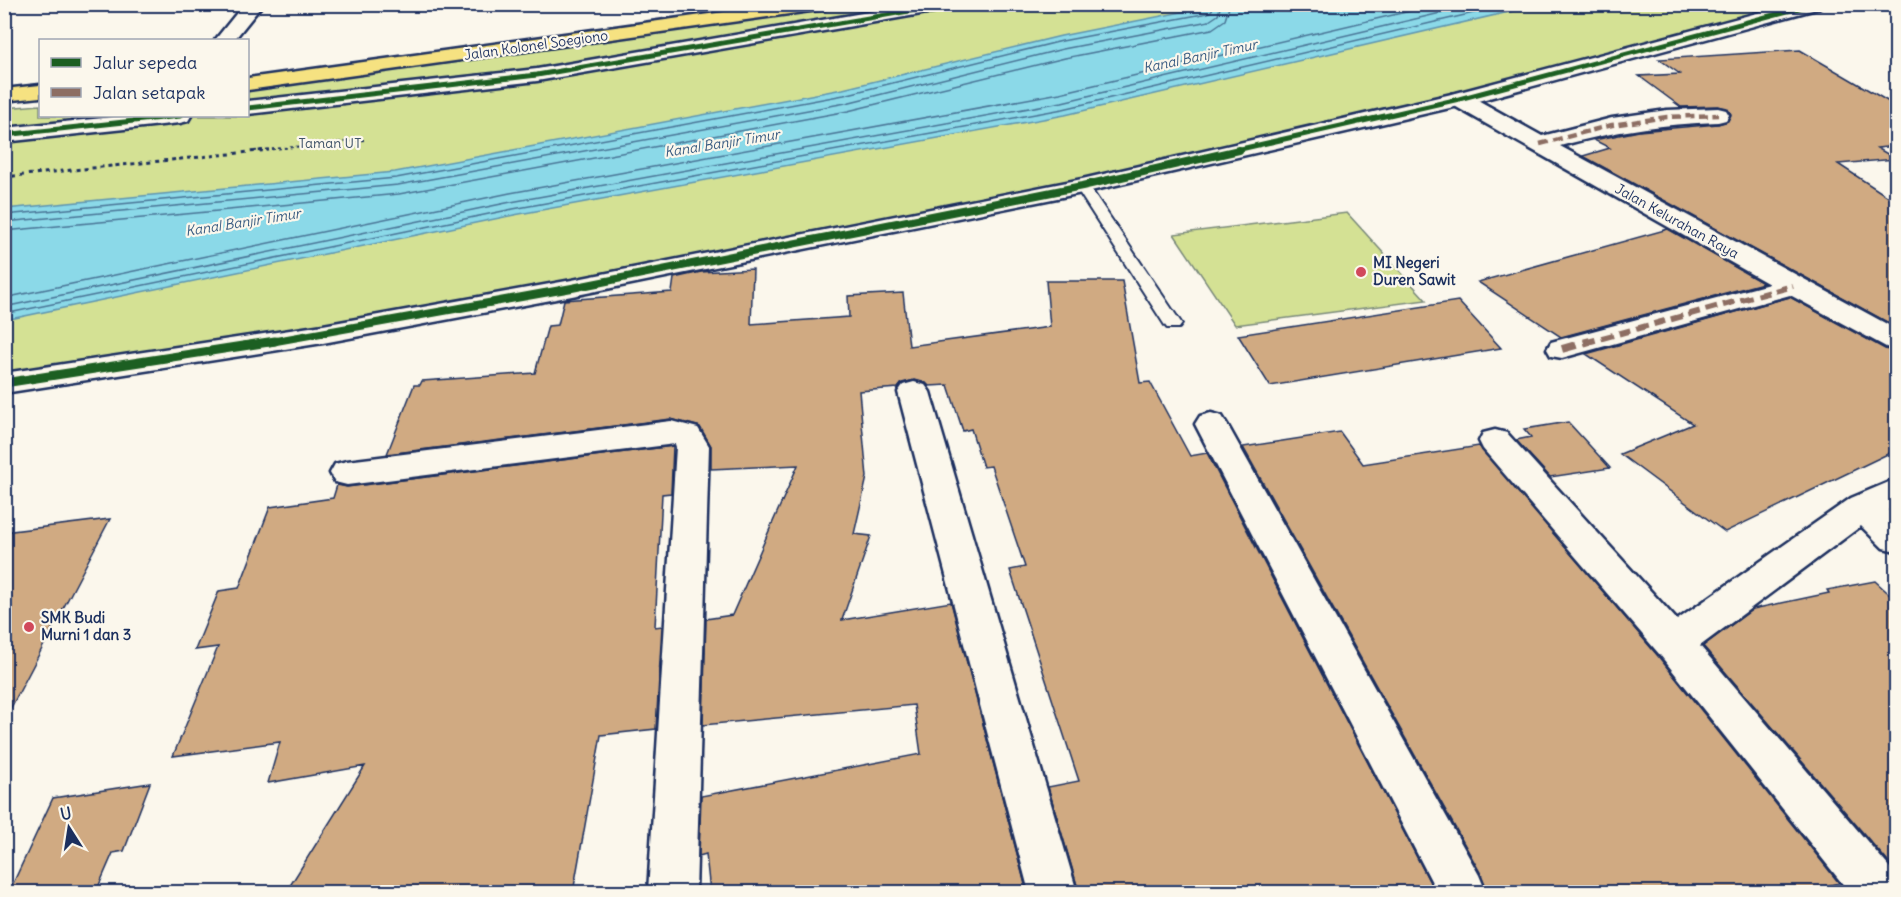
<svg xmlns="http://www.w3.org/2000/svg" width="1901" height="897" viewBox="0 0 1901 897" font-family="Delius,sans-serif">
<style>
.green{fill:#d4e194;stroke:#788879;stroke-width:1.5}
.water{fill:#8bd9e8;stroke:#5e95b1;stroke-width:1.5}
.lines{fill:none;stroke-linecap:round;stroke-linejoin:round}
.shore{stroke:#487395;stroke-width:1.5}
.building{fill:#d0aa82;stroke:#1b2f5e;stroke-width:1.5}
.lane-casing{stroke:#1b2f5e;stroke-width:4}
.street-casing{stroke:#1b2f5e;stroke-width:5}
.secondary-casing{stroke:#1b2f5e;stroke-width:5}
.primary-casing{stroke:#1b2f5e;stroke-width:5}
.path-far1{stroke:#1b2f5e;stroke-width:2;stroke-dasharray:3 3;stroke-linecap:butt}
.path{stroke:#1b2f5e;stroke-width:3;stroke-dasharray:4 4;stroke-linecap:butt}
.lane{fill:#fbf7ec;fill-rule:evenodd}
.street{fill:#fbf7ec;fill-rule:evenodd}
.secondary{fill:#fbf7ec;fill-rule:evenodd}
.primary{fill:#f6e281;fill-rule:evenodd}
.quiet-far2{stroke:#8d6e63;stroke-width:4.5;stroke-dasharray:9 4.5;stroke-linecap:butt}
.quiet-far1{stroke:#8d6e63;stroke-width:6;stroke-dasharray:12 6;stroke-linecap:butt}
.quiet{stroke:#8d6e63;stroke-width:8;stroke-dasharray:15 8;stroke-linecap:butt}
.cycleway-far2-casing{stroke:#fbf7ec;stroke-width:8}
.cycleway-far1-casing{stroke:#fbf7ec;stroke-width:10}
.cycleway-casing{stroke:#fbf7ec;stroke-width:13}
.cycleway-far2{stroke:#1b5e20;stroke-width:5}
.cycleway-far1{stroke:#1b5e20;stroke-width:8}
.cycleway{stroke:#1b5e20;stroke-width:9}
.poi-dot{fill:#d1495b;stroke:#fbf7ec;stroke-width:2}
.labels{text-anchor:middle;stroke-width:4.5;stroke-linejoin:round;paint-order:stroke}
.far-street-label{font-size:14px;fill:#1b2f5e;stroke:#fbf7ec}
.far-water-label{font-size:14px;font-style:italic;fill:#375a80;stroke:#fbf7ec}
.far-park-label{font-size:14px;fill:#405369;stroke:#fbf7ec}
.poi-label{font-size:15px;font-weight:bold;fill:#1b2f5e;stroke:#fbf7ec;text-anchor:start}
</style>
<rect width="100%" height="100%" fill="#fbf7ec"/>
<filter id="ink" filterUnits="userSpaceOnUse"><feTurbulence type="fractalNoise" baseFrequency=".0167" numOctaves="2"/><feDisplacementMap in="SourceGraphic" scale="12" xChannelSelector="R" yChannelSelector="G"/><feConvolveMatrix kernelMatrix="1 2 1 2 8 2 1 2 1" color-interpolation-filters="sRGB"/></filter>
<g filter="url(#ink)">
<path class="green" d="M825,4L1814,5L1459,99L572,288L5,377V108L40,105V116H248V84Z
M1347,213L1426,300L1235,325L1174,234Z"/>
<path class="water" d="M1222,4L1539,5L1065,115L514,215L5,320V209L395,172L843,89L1061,36Z"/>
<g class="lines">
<path class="shore" d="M4,215L396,178L844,95L1062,41L1208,13L1212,10L1213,4
M4,222L398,185L846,103L1063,49L1209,21L1218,15L1221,4
M4,231L399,194L848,111L1065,58L1212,29L1225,20L1230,4
M4,298L510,193L1060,93L1440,4
M4,307L511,202L1062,102L1479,4
M4,314L513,209L1063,109L1512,4"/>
</g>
<path class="building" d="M1800,50L1896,106V146L1877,148L1896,159L1838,164L1896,202V327L1583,156L1610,148L1594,140L1639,131L1718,124L1728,121L1731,114L1727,108L1718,106L1681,107L1639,76L1680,74L1659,59Z
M1668,229L1763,283L1561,337L1478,282Z
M753,269L751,324L849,317L848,296L903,293L909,346L1050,327L1046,281H1122L1140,383L1150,382L1190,456L1207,453L1435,892H1079L1048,787L1079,781L1010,570L1025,567L991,466L983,467L971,429L963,431L948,385L929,386L926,383L915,380L902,383L898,388L859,391L867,477L854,534L871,536L842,620L951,602L1027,892H710L706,854L699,856L701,796L921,754L914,705L703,725L706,619L732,615L798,465L711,469V446L700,427L671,419L387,454L414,385H420L422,381L535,373L548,326L558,325L564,300L672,292L674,278L701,272Z
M1790,297L1885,349L1896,352V450L1725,532L1620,454L1693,424L1586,354Z
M1458,301L1501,348L1270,386L1238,335Z
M1568,422L1610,468L1550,477L1516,440L1531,437L1524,429Z
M1340,432L1363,464L1479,446L1658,656L1839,883L1800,892H1488L1481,874L1243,447Z
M673,446L671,493L662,494L655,627L662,626L656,729L601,735L574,887L503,892H286L365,766L268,783L280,742L173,756L218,647L195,650L219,591L239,588L270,507L333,498L337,485L347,487Z
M110,519L4,721V532Z
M1875,581L1896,600V869H1894L1703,646L1753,609L1829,593L1827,590Z
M150,783L124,851L113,853L96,892H9L53,798Z"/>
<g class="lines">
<g class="lane-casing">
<path id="lane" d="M1082,182L1087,183L1182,324L1179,328H1167L1164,324L1075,186Z"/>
</g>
<g class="street-casing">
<path id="street" d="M244,4H263L234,40H215Z
M915,4H959L950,9L537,81L248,114V101L537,69Z
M1459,93L1467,94L1542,136L1612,118L1667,110L1718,108L1726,110L1729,115L1726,120L1718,122C1661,124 1615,131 1560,146L1896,329V350L1886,347L1790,295L1562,358L1551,356L1547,349L1551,342L1769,284L1451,104L1448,99L1451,94Z
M123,116H191L188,121L180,123L4,142V128Z
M914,382L925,385L930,392L1077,892H1029L898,392L903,385Z
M1211,413L1222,416L1227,424L1479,875L1486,892H1437L1195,424L1200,416Z
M671,421L698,428L709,446L696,892H648L676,447L675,444L347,485L335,482L330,473L335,464L347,461Z
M1495,430L1507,433L1677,620L1851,498L1896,479V506L1888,510L1896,517V551L1883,548L1861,526L1700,646L1896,875V892H1849L1660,655L1483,449L1479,441L1483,433Z"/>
</g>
<g class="secondary-casing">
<path id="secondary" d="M1791,4H1823L1820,8L1467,104L1082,193L572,296L323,343L4,393V373L323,325L572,280L1082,179L1456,93Z"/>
</g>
<g class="primary-casing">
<path id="primary" d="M781,4H834L825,9L248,90V78Z
M40,85V97L4,101V89Z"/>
</g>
<path class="path-far1" d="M254,151L364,140"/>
<path class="path" d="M4,177L269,150"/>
<use href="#lane" class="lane"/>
<use href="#street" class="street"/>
<use href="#secondary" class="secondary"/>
<use href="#primary" class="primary"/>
<path class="quiet-far2" d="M1540,144L1612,125L1667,117L1718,115"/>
<path class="quiet-far1" d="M1584,343L1793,286"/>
<path class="quiet" d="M1562,349L1590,341"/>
<g class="cycleway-far2-casing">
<path id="cycleway-far2" d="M248,108L537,75L950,4
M4,135L180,116
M1232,151L1459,99L1814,4"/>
</g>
<g class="cycleway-far1-casing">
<path id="cycleway-far1" d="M265,343L572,288L1082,186L1239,150"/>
</g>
<g class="cycleway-casing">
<path id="cycleway" d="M4,383L275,341"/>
</g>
<use href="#cycleway-far2" class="cycleway-far2"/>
<use href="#cycleway-far1" class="cycleway-far1"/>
<use href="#cycleway" class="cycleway"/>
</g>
</g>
<g class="poi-dot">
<circle cx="1361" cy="272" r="6"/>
<circle cx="29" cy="627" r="6"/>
</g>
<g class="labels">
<g class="far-street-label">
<text transform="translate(536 45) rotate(-8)" y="5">Jalan Kolonel Soegiono</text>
<text transform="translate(1677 221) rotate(29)" y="5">Jalan Kelurahan Raya</text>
</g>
<g class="far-water-label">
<text transform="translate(1200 56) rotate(-12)" y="5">Kanal Banjir Timur</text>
<text transform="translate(722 143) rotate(-9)" y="5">Kanal Banjir Timur</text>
<text transform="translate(243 222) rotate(-9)" y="5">Kanal Banjir Timur</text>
</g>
<g class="far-park-label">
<text x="330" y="148">Taman UT</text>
</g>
<g class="poi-label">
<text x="1373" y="268">MI Negeri<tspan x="1373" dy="17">Duren Sawit</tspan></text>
<text x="41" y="623">SMK Budi<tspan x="41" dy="17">Murni 1 dan 3</tspan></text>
</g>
</g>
<rect width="1901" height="897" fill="none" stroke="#fbf7ec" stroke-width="24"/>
<rect x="12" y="12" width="1877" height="873" fill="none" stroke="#1b2f5e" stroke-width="2" filter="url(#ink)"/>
<rect x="39" y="39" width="210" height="78" fill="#fbf7ec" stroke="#a1a7b3" stroke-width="1.5"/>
<rect x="51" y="58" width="30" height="9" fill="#1b5e20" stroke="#a1a7b3" stroke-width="1.5"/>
<text x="93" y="69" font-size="18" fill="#1b2f5e">Jalur sepeda</text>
<rect x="51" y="88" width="30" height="9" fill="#8d6e63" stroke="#a1a7b3" stroke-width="1.5"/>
<text x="93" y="99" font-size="18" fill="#1b2f5e">Jalan setapak</text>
<g transform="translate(69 828) rotate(348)" stroke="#fbf7ec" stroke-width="4.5" paint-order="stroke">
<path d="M0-4.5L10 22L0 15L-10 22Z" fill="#1b2f5e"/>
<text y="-9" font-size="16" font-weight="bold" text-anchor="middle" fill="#1b2f5e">U</text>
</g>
</svg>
